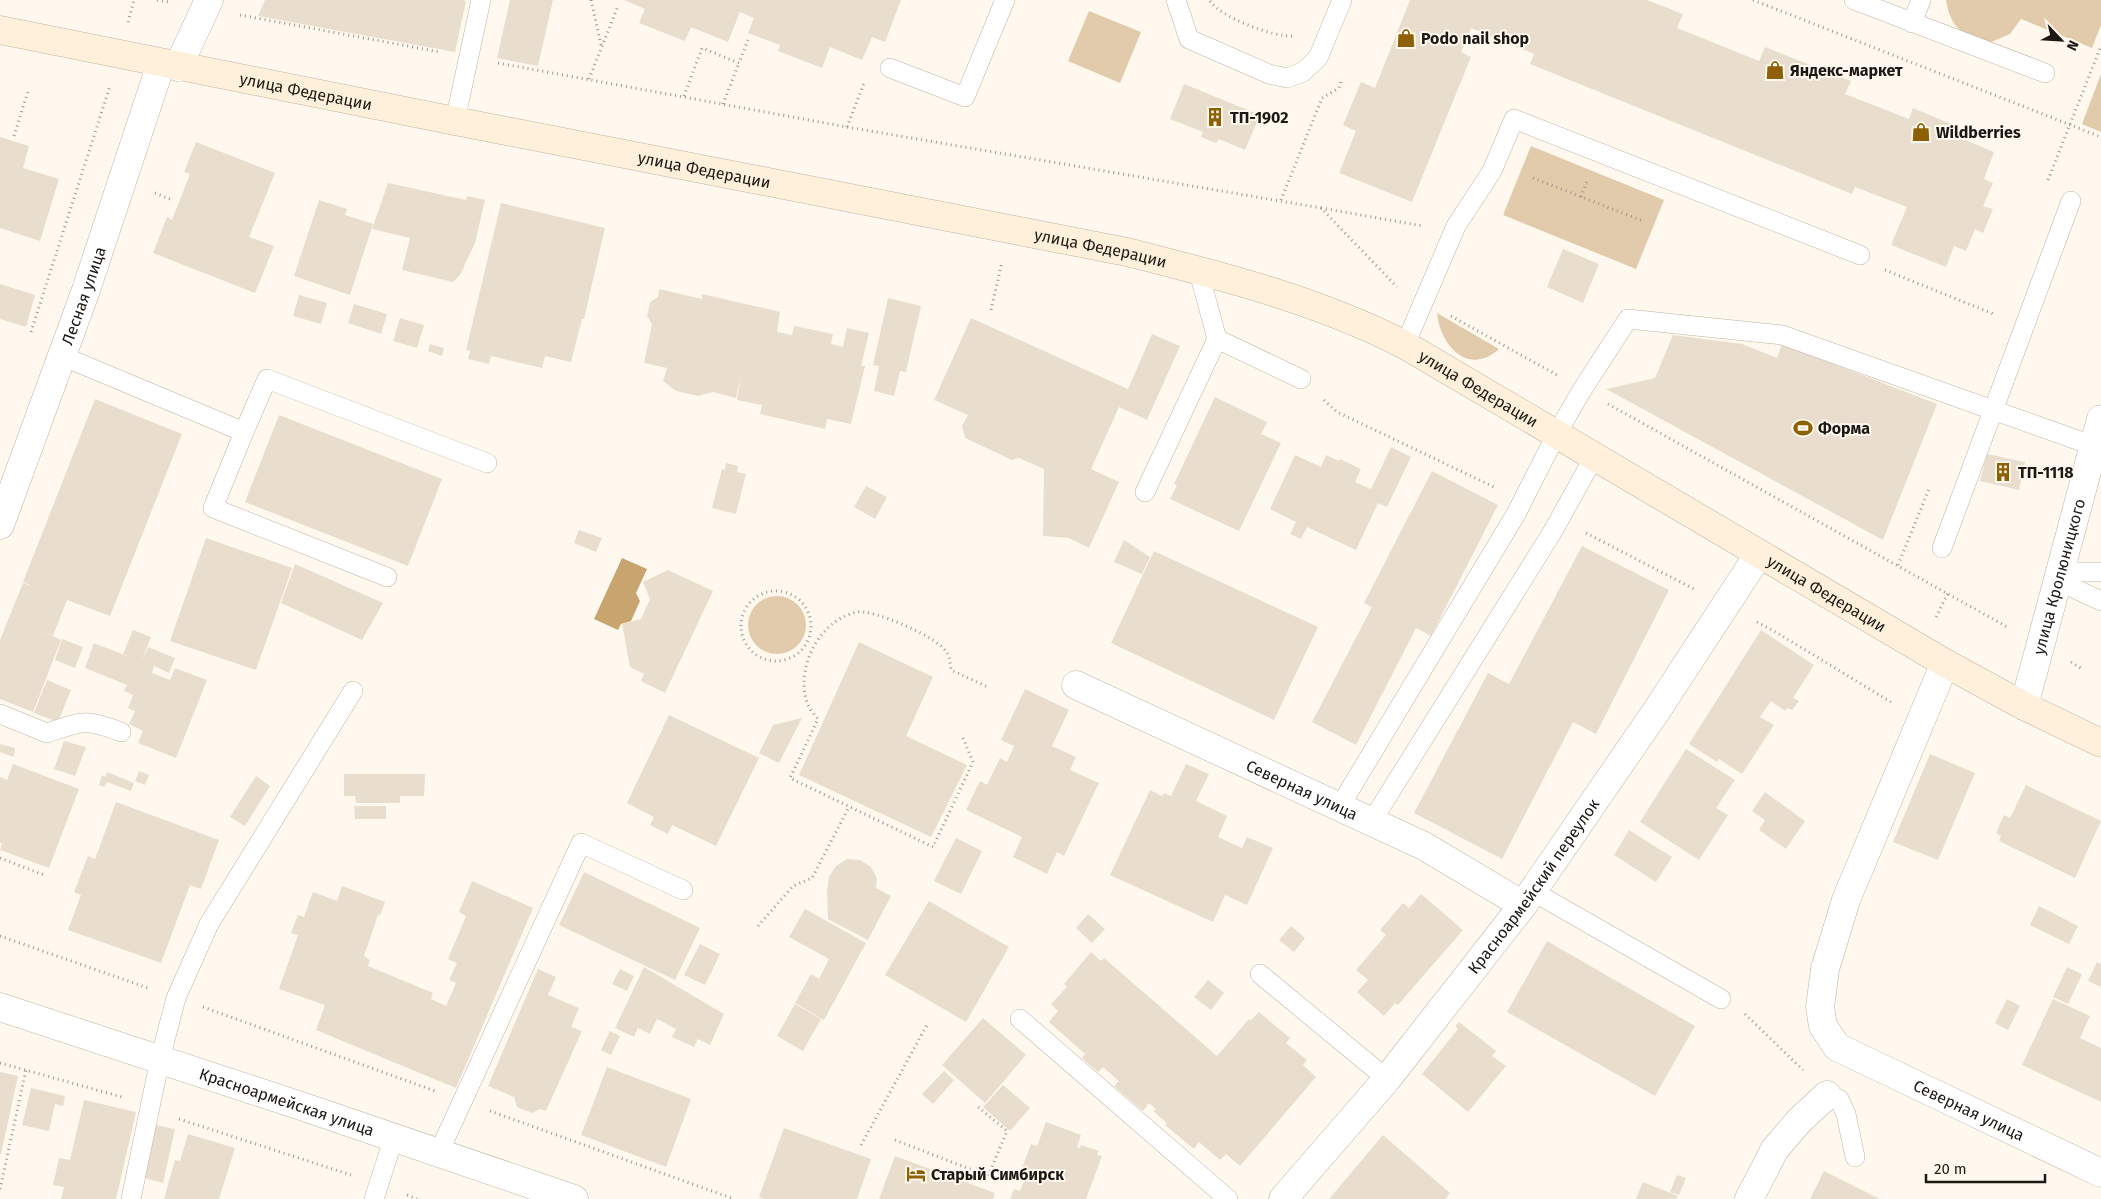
<svg xmlns="http://www.w3.org/2000/svg" width="2101" height="1199" viewBox="0 0 2101 1199" font-family="'Fira Sans',sans-serif">
<style>
.green{fill:#e2cbab}
.water{fill:#c8a56f}
.building{fill:#e9ddcd}
.lines{fill:none;stroke-linecap:round;stroke-linejoin:round}
.service-casing{stroke:#beb3a3;stroke-width:20}
.minor-casing{stroke:#beb3a3;stroke-width:29}
.tertiary-casing{stroke:#beb3a3;stroke-width:29}
.secondary-casing{stroke:#beb3a3;stroke-width:29}
.path{stroke:#9d978f;stroke-width:3;stroke-dasharray:1 4;stroke-linecap:butt}
.service{stroke:#fff;stroke-width:19}
.minor{stroke:#fff;stroke-width:28}
.tertiary{stroke:#fff;stroke-width:28}
.secondary{stroke:#fef0db;stroke-width:28}
.labels{text-anchor:middle;stroke-width:4;stroke-linejoin:round;paint-order:stroke}
.poi-label{font-size:16px;font-weight:bold;fill:#1c1813;stroke:#fff8ee;text-anchor:start}
.street-label{font-size:16px;fill:#1c1813;stroke:#fff8ee}
</style>
<rect width="100%" height="100%" fill="#fff8ee"/>
<path class="green" d="M1946,0H2101V25L2092,48L2021,19L2010,34L1989,43C1964,34 1951,31 1946,0Z
M1089,11L1141,32L1120,83L1068,61Z
M2101,74V132L2082,124Z
M1531,146L1664,200L1636,269L1503,215Z
M1437,313L1499,349C1468,377 1440,345 1437,313Z
M748 625a29 29 0 1 1 58 0a29 29 0 1 1-58 0Z"/>
<path class="water" d="M622,558L647,569L636,593L640,601L631,621L621,624L618,630L594,619Z"/>
<path class="building" d="M265,0H462L466,1L455,52L258,16Z
M510,0H553L538,66L497,58Z
M624,0H901L885,42L872,37L862,60L830,47L822,68L778,51L780,45L748,33L754,18L740,12L728,42L691,27L685,41L639,23L645,9Z
M1410,0H1647L1683,14L1677,28L1759,61L1765,47L1851,81L1845,94L1909,119L1913,108L1966,130L1963,139L1994,152L1984,179L1993,183L1983,206L1993,209L1983,233L1975,229L1966,251L1954,246L1946,267L1891,245L1907,207L1855,187L1852,194L1530,64L1534,54L1471,28L1461,52L1471,57L1412,202L1339,173L1356,131L1343,125L1361,82L1375,88Z
M1184,84L1260,115L1245,150L1219,139L1216,143L1201,137L1203,132L1170,119Z
M0,137L29,146L23,168L59,179L40,241L0,228Z
M196,142L275,173L249,237L274,246L255,293L153,253L167,217L172,220L190,174L184,172Z
M388,183L466,200L467,196L485,200L475,243L460,275L453,282L402,270L410,238L372,229Z
M319,200L347,209L345,215L373,224L350,295L294,276Z
M501,203L605,228L584,319H582L571,362L545,356L542,368L491,356L489,364L468,359L470,351L466,350Z
M1563,249L1599,264L1583,303L1547,287Z
M0,284L35,295L26,327L0,319Z
M659,289L702,299V294L780,312L777,332L792,335L794,326L833,334L831,344L843,347L847,328L869,333L861,366H865L851,424L827,419L825,429L760,414L762,405L737,400L741,376L736,398L713,392L698,396L676,391L663,381L667,368L644,363L652,324L647,316L650,302L658,297Z
M299,295L327,303L321,324L293,316Z
M888,298L921,306L906,372L900,371L894,396L874,391L879,366L873,365Z
M354,304L387,314L381,334L348,323Z
M400,318L424,325L417,348L393,341Z
M971,318L1128,389L1152,334L1180,346L1147,420L1119,407L1091,469L1119,482L1089,548L1069,538L1043,536L1044,469L1019,458L1012,460L965,438L962,426L968,415L934,400Z
M1673,335L1742,344L1777,358L1782,344L1937,404L1883,540L1606,389L1655,378Z
M430,344L444,348L442,356L428,351Z
M1215,397L1267,422L1261,434L1281,443L1239,531L1170,499L1177,485L1174,484Z
M95,399L182,434L110,616L67,600L53,636L36,629L61,640L33,712L0,699V640L23,583L36,588L23,582Z
M279,415L442,479L408,566L245,502Z
M1391,447L1411,457L1387,507L1378,503L1356,550L1307,527L1301,539L1290,534L1296,522L1270,509L1295,455L1321,467L1326,455L1339,461L1340,459L1361,469L1355,482L1371,489Z
M1987,454L2025,462L2019,490L1980,481Z
M726,463L738,466L737,472L746,474L736,514L712,508L722,469L725,470Z
M1432,471L1498,505L1431,636L1416,628L1356,745L1312,722L1372,607L1364,603Z
M866,486L887,497L875,519L854,507Z
M579,530L602,538L596,552L574,543Z
M206,538L292,568L256,670L170,641Z
M1124,540L1150,557L1142,574L1114,562Z
M1582,546L1669,590L1596,734L1573,722L1502,859L1414,813L1488,673L1509,684Z
M1154,551L1318,627L1274,720L1111,643Z
M295,564L383,603L362,640L281,603Z
M668,570L713,591L665,693L641,681L644,674L630,667L622,624L641,619L650,599L643,582Z
M133,630L151,637L141,662L148,647L175,658L169,673L154,666L152,673L170,680L175,668L207,680L176,758L138,743L143,731L129,724L135,711L128,708L133,695L124,691L127,685L85,668L94,643L132,658L123,654Z
M1761,630L1814,665L1793,698L1799,701L1792,710L1787,708L1785,711L1771,701L1760,717L1774,725L1742,774L1719,759L1717,762L1689,744Z
M62,639L83,647L75,668L55,660Z
M859,642L933,677L906,736L967,765L931,837L799,775Z
M47,680L71,690L58,722L34,713Z
M1025,689L1069,710L1052,746L1076,757L1070,770L1099,783L1064,856L1057,852L1047,874L1013,857L1022,837L966,810L980,781L987,785L1000,758L1007,762L1014,746L1001,740Z
M669,715L759,758L716,846L672,825L668,834L650,825L654,817L627,803Z
M802,718L779,763L759,753L773,725Z
M64,741L86,747L75,776L54,769Z
M0,744L15,748L14,757L0,752Z
M1686,749L1735,780L1716,808L1728,815L1699,860L1640,822Z
M1930,754L1975,773L1938,860L1893,842Z
M13,764L79,789L49,868L0,850L2,843H0V777L7,780Z
M1186,764L1209,774L1196,801L1227,816L1218,837L1242,848L1247,837L1273,848L1247,905L1225,895L1213,922L1110,875L1150,790L1162,796L1164,793L1171,796Z
M139,771L149,775L145,785L135,781Z
M107,772L134,783L131,791L107,782L104,787L99,785L102,775L105,777Z
M344,774H425L424,796H400V803H356L355,796H344Z
M256,776L270,786L245,826L230,817Z
M2026,785L2101,821L2075,878L1999,841L2001,836L1996,833L2004,815L2010,818Z
M1765,792L1805,821L1786,849L1759,830L1765,820L1752,811Z
M116,802L219,840L201,889L190,885L161,963L68,930L81,895L74,892L88,856L95,859Z
M354,806H386V819H355Z
M1629,830L1672,857L1656,882L1614,855Z
M956,838L982,851L961,894L934,881Z
M847,859L860,860L871,867L877,878L876,888L891,896L868,940L828,919L827,892L829,877L836,866Z
M584,872L700,928L675,980L559,925Z
M472,881L533,908L456,1088L316,1030L325,1005L279,989L298,935L291,933L298,915L304,917L313,892L337,901L342,886L385,902L380,916L378,915L364,956L370,960L368,966L433,993L431,999L446,1006L456,983L449,980L457,963L448,959L466,916L459,912Z
M1421,894L1463,930L1398,1005L1395,1003L1384,1016L1357,992L1368,980L1356,970L1386,935L1380,930L1403,903L1409,908Z
M929,901L1009,947L966,1022L885,975Z
M2039,906L2078,926L2069,944L2030,925Z
M805,909L866,943L824,1020L795,1003L811,974L819,979L829,959L789,937Z
M1088,914L1105,929L1092,943L1076,928Z
M1291,926L1305,938L1294,952L1279,940Z
M1547,941L1695,1026L1655,1096L1507,1012Z
M700,944L720,954L705,985L684,975Z
M1091,952L1101,961L1104,958L1217,1056L1249,1019L1251,1020L1259,1012L1290,1038L1286,1043L1307,1060L1303,1065L1316,1077L1240,1166L1226,1154L1220,1160L1199,1142L1194,1149L1165,1125L1167,1123L1153,1111L1156,1109L1149,1103L1143,1111L1114,1086L1119,1081L1103,1067L1098,1072L1082,1058L1085,1054L1049,1022L1058,1011L1051,1004L1067,987L1064,984Z
M2097,962L2101,964V987L2088,981Z
M644,967L724,1014L710,1045L698,1039L694,1047L672,1037L676,1029L657,1019L650,1034L638,1028L634,1037L615,1028Z
M2067,967L2082,974L2068,1004L2053,997Z
M538,969L556,977L548,995L579,1008L571,1027L582,1031L546,1111L540,1109L532,1113L517,1107L514,1097L488,1086Z
M620,969L634,976L627,991L612,984Z
M1208,980L1224,993L1211,1010L1194,997Z
M2007,999L2020,1006L2008,1030L1995,1023Z
M2053,999L2090,1016L2080,1038L2101,1048V1102L2022,1065Z
M795,1004L821,1019L803,1051L777,1036Z
M983,1018L1026,1055L985,1103L942,1065Z
M1459,1022L1496,1051L1492,1056L1506,1066L1468,1112L1422,1074L1458,1029L1455,1026Z
M610,1031L620,1036L611,1055L601,1050Z
M607,1067L691,1099L666,1167L581,1135Z
M944,1071L954,1080L933,1104L922,1094Z
M0,1072L18,1076L1,1154H0Z
M1003,1085L1030,1108L1010,1131L983,1107Z
M31,1088L65,1096L63,1106L55,1104L49,1131L22,1125Z
M84,1100L136,1112L116,1199H61L64,1187L53,1185L59,1158L70,1160Z
M1046,1122L1081,1135L1077,1147L1080,1148L1081,1145L1099,1151L1097,1155L1102,1156L1086,1199H1010L1014,1189L1020,1191L1027,1174L1021,1171L1031,1144L1037,1146Z
M156,1125L175,1129L163,1183L144,1178Z
M784,1128L871,1159L857,1199H764L759,1197Z
M188,1134L235,1148L219,1199H164L175,1160L180,1161Z
M1383,1135L1450,1193L1445,1199H1329Z
M895,1156L995,1193L993,1199H879Z
M1824,1171L1880,1199H1810Z
M1677,1175L1686,1178L1679,1195L1670,1192Z
M1643,1182L1678,1196L1676,1199H1636Z"/>
<g class="lines">
<g class="service-casing">
<path id="service" d="M1176,0L1189,39L1269,74L1287,78L1303,72L1318,58L1342,0
M1854,0L2045,73
M1912,23L1921,0
M890,68L965,97L1005,0
M455,121L481,0
M1217,339L1301,379
M1405,345L1456,226L1492,171L1514,119L1860,255
M62,356L244,432L213,508L387,577
M244,432L267,379L487,463
M1145,492L1217,339L1198,269
M1942,548L2071,201
M2060,572H2101
M2058,581L2101,601
M0,714L47,733C82,721 85,718 121,732
M1340,806L1516,514L1556,435L1582,390L1628,319L1782,335L2094,446
M1372,821L1553,531L1594,457
M1532,891L1721,999
M1260,974L1387,1079
M1020,1019L1228,1199
M1827,1095L1839,1099L1846,1114L1855,1157
M439,1152L581,843L683,890
M131,1199L160,1059L176,998L209,924L353,691
M374,1199L394,1137"/>
</g>
<g class="minor-casing">
<g id="minor">
<path d="M178,67L209,0"/>
<path id="s1" d="M0,525L86,290L161,64"/>
<path id="s2" d="M1945,663L1846,900L1825,969L1820,1007L1823,1026L1837,1047L2101,1173"/>
<path id="s3" d="M1076,685L1424,846L1523,905"/>
<path id="s4" d="M0,1007L304,1107L574,1199"/>
<path id="s5" d="M1283,1199L1387,1079L1523,905L1657,710L1759,554"/>
<path d="M1749,1199L1775,1149L1799,1121L1827,1095"/>
</g>
</g>
<g class="tertiary-casing">
<g id="tertiary">
<path id="s6" d="M2024,706L2101,419"/>
</g>
</g>
<g class="secondary-casing">
<g id="secondary">
<path id="s7" d="M0,30L455,121L1127,252C1222,276 1317,300 1405,345L1945,663L2024,706L2101,743"/>
</g>
</g>
<path class="path" d="M157,0L169,2
M591,0L601,45
M1753,0L2101,137
M1210,1C1220,17 1275,38 1294,36
M240,15L440,52
M128,22L134,0
M498,63L847,127L1321,208L1397,287
M589,79L618,6
M684,96L702,48L739,63L748,40
M723,104L739,63
M847,127L864,83
M14,136L28,91
M1533,178L1643,221
M2048,180L2101,46
M155,193L172,200
M1581,197L1587,181
M1281,200L1322,98L1339,88L1342,78
M1321,208L1423,226
M1885,270L1996,315
M991,310L1002,262
M1451,316L1557,375
M31,332L110,86
M1324,400L1337,412L1496,488
M1608,404L2009,628
M1586,533L1694,589
M1898,565L1929,489
M741 626a35 35 0 1 1 70 0a35 35 0 1 1-70 0Z
M1936,617L1948,593
M1757,622L1779,634L1891,702
M2071,662L2082,669
M963,738L973,762L933,847L790,778L818,719C813,713 808,707 806,699C797,665 820,620 857,612C873,609 934,636 944,649C950,655 950,662 951,670L988,687
M0,858L44,875
M758,926L793,886L812,878L849,807
M0,936L148,988
M203,1007L435,1091
M1745,1014L1803,1070
M0,1063L122,1097
M490,1111L734,1199
M179,1119L351,1175
M895,1140L988,1176L1007,1131L978,1107
M861,1145L927,1025
M0,1189L26,1070
M407,1195L417,1199"/>
<use href="#service" class="service"/>
<use href="#minor" class="minor"/>
<use href="#tertiary" class="tertiary"/>
<use href="#secondary" class="secondary"/>
</g>
<defs>
<g id="shop-bare" transform="scale(1.5)"><path d="M-5-2.5h2.3a2.7 3.5 0 0 1 5.4 0H5L5.5 6h-11ZM-1.5-2.5h3a1.5 2.3 0 0 0-3 0Z" fill="#8c6003" stroke="#fff8ee" stroke-width="2.5" paint-order="stroke"/></g>
<g id="building-bare" transform="scale(1.5)"><path d="M-4-6H4V6H1V3H-1V6H-4ZM-2.5-4.3h1.7v1.8h-1.7ZM.8-4.3h1.7v1.8H.8ZM-2.5-1h1.7V.8h-1.7ZM.8-1h1.7V.8H.8Z" fill="#8c6003" stroke="#fff8ee" stroke-width="2.5" paint-order="stroke"/></g>
<g id="stadium-bare" transform="scale(1.5)"><path d="M0-5a6.5 5 0 1 0 0 10a6.5 5 0 1 0 0-10ZM-3.5-1.8h7v3.6h-7Z" fill="#8c6003" stroke="#fff8ee" stroke-width="2.5" paint-order="stroke"/></g>
<g id="hotel-bare" transform="scale(1.5)"><path d="M-6-4.5h1.5V1H6V5H4.5V3h-9V5H-6ZM-4 0a1.8 1.8 0 1 1 3.6 0ZM.5 0V-2.5h3Q6-2.5 6 0Z" fill="#8c6003" stroke="#fff8ee" stroke-width="2.5" paint-order="stroke"/></g>
</defs>
<g fill-rule="evenodd">
<use href="#shop-bare" x="1406" y="38"/>
<use href="#shop-bare" x="1775" y="70"/>
<use href="#building-bare" x="1215" y="117"/>
<use href="#shop-bare" x="1921" y="132"/>
<use href="#stadium-bare" x="1803" y="428"/>
<use href="#building-bare" x="2003" y="472"/>
<use href="#hotel-bare" x="916" y="1174"/>
</g>
<g class="labels">
<g class="poi-label">
<text x="1421" y="44">Podo nail shop</text>
<text x="1790" y="76">Яндекс-маркет</text>
<text x="1230" y="123">ТП-1902</text>
<text x="1936" y="138">Wildberries</text>
<text x="1818" y="434">Форма</text>
<text x="2018" y="478">ТП-1118</text>
<text x="931" y="1180">Старый Симбирск</text>
</g>
<g class="street-label">
<text dy="6" stroke="none"><textPath href="#s7" startOffset="312">улица Федерации</textPath></text>
<text dy="6" stroke="none"><textPath href="#s7" startOffset="718">улица Федерации</textPath></text>
<text dy="6" stroke="none"><textPath href="#s7" startOffset="1122">улица Федерации</textPath></text>
<text dy="6" stroke="none"><textPath href="#s1" startOffset="244">Лесная улица</textPath></text>
<text dy="6" stroke="none"><textPath href="#s7" startOffset="1528">улица Федерации</textPath></text>
<text dy="6" stroke="none"><textPath href="#s6" startOffset="134">улица Кролюницкого</textPath></text>
<text dy="6" stroke="none"><textPath href="#s7" startOffset="1932">улица Федерации</textPath></text>
<text dy="6" stroke="none"><textPath href="#s3" startOffset="249">Северная улица</textPath></text>
<text dy="6" stroke="none"><textPath href="#s5" startOffset="401">Красноармейский переулок</textPath></text>
<text dy="6" stroke="none"><textPath href="#s4" startOffset="302">Красноармейская улица</textPath></text>
<text dy="6" stroke="none"><textPath href="#s2" startOffset="558">Северная улица</textPath></text>
</g>
</g>
<g transform="translate(2061 40) rotate(115)" stroke="#fff8ee" stroke-width="4" paint-order="stroke">
<path d="M0-4L9 19L0 12L-9 19Z" fill="#1c1813"/>
<text y="-8" font-size="14" font-weight="bold" text-anchor="middle" fill="#1c1813">N</text>
</g>
<path d="M1926 1174v8h119v-8" fill="none" stroke="#1c1813" stroke-width="2.5"/>
<text x="1934" y="1174" font-size="15" fill="#1c1813" stroke="#fff8ee" stroke-width="4" paint-order="stroke">20 m</text>
</svg>
